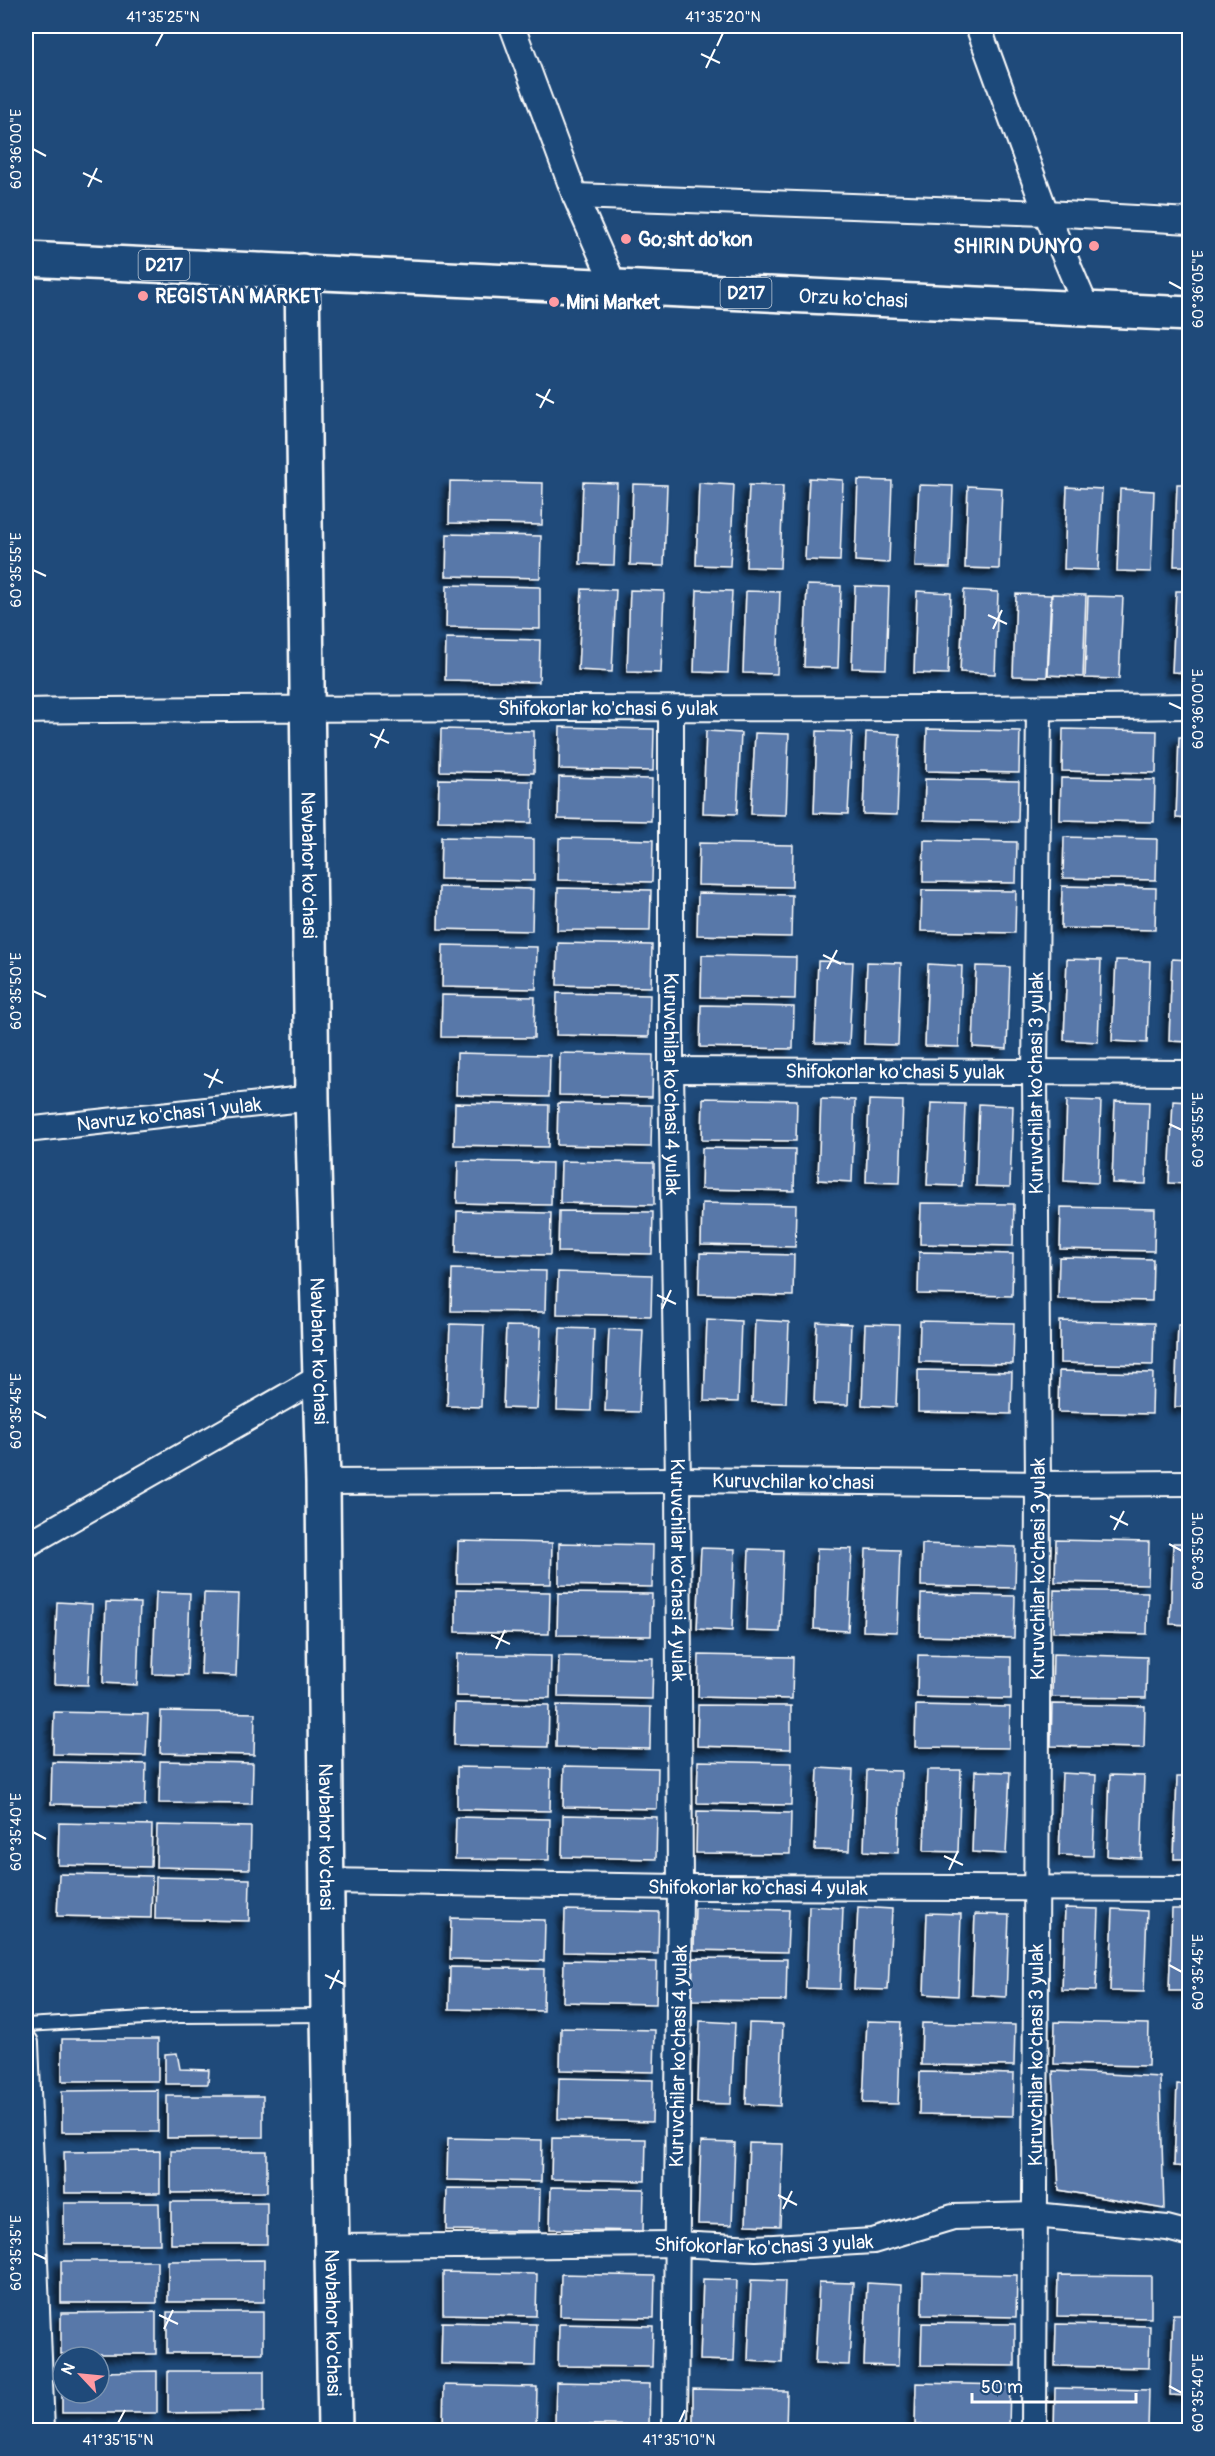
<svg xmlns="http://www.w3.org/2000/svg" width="1215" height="2456" viewBox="0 0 1215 2456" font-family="Pangolin,sans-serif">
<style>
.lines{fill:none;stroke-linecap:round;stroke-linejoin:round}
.stream{stroke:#96b3cc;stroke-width:7}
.building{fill:#5878a9;stroke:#fff;stroke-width:1.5;filter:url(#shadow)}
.lane-casing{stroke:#fff;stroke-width:16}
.street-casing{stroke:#fff;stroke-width:28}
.secondary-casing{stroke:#fff;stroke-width:38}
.primary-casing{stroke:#fff;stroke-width:38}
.lane{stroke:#1f4a7a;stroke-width:12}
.street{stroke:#1f4a7a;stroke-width:24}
.secondary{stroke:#1f4a7a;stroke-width:33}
.primary{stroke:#1f4a7a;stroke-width:33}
.ticks{fill:none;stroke:#fff;stroke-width:2}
.poi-dot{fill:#ff9aa2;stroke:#1f4a7a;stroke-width:2}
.labels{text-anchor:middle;stroke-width:6;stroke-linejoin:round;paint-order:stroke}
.shield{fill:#1f4a7a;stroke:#bcc9d7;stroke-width:1.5}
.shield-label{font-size:18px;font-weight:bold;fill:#fff}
.poi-label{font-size:20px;font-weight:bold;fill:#fff;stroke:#1f4a7a;text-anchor:start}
.street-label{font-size:20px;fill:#fff;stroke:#1f4a7a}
.neatline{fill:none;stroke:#fff;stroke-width:2}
.ticks-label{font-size:15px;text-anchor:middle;fill:#fff}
</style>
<defs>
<filter id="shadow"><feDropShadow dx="-5.5" dy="5.5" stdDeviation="3" flood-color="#0009"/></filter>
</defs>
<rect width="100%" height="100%" fill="#1f4a7a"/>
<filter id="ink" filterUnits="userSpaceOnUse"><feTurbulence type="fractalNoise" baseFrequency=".0167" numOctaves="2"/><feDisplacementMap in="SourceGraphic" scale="12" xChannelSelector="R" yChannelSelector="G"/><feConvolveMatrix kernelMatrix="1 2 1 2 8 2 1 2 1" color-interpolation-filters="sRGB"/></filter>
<g filter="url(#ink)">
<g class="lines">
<path class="stream" d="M26,1559L42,1549"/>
</g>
<path class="building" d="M809,478L843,480L840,561L805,560Z
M858,480L892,481L889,563L855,561Z
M450,481L543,483L542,525L449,523Z
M583,482L617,483L614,565L580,564Z
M699,483L734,485L730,566L696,565Z
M633,484L667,485L664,566L630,565Z
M1177,484H1190V566H1174Z
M749,485L783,486L780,568L746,567Z
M919,485L953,486L950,568L915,567Z
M968,486L1002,488L999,569L965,568Z
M1067,487L1102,489L1098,570L1064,569Z
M1120,489L1154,491L1151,572L1117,571Z
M447,534L541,536L540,578L446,576Z
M447,585L540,587V629L446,627Z
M807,585L841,586L838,668L804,667Z
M855,586L889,587L886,669L852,668Z
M582,589L616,590L612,672L578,670Z
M630,590L664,591L661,673L627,672Z
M697,590L732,591L728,673L694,672Z
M964,590L998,592L995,674L960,672Z
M746,591L780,592L777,674L743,673Z
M917,591L951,593L948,674L914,673Z
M1176,591H1190V673L1172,672Z
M1016,594L1051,595L1047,677L1013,676Z
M1052,594L1086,595L1083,677L1048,675Z
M1088,596L1123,597L1119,679L1085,678Z
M446,638L540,640L539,682L445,680Z
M560,727L654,729L653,771L559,769Z
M441,729L534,731V773L440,771Z
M927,729L1020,731L1019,773L926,771Z
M1063,729L1157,731L1156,773L1062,771Z
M706,731L741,733L737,814L703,813Z
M817,731L852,732L848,814L814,813Z
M866,732L900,734L897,815L863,814Z
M755,733L789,734L786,815L751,814Z
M1179,737H1190V819L1176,818Z
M559,777L652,779L651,821L558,819Z
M1061,778L1155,780L1154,822L1060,820Z
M439,779L533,781L532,823L438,821Z
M925,779L1019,781L1018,822L924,820Z
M441,837L534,839V881L440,879Z
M1064,837L1157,839L1156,880L1063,878Z
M559,838L653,840L652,882L558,880Z
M924,840L1017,842L1016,883L923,882Z
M699,843L793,845L792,887L698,885Z
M1062,886L1156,888L1155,930L1061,928Z
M439,887L533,889L532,931L438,929Z
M558,888L651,890L650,931L557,930Z
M922,890L1016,891L1015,933L921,931Z
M698,893L792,895L791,937L697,935Z
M558,943L652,945L651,987L557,985Z
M443,945L537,947L536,989L442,987Z
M702,955L796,957L795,999L701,997Z
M1067,959L1101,960L1098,1042L1064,1040Z
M1172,959L1190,960V1042L1169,1041Z
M1116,960L1150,961L1147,1043L1112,1041Z
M818,961L853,962L849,1044L815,1043Z
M867,962L901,963L898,1045L864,1044Z
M928,964L962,966L959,1047L925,1046Z
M976,966L1010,967L1007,1049L973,1047Z
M557,993L650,995L649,1037L556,1035Z
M442,995L535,997L534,1038L441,1037Z
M701,1005L794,1007L793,1049L700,1047Z
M457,1053L550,1055L549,1097L456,1095Z
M560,1053L653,1055L652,1097L559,1095Z
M703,1098L797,1100L796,1141L702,1140Z
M821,1099L855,1100L852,1182L818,1180Z
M869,1100L903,1101L900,1183L866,1182Z
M1067,1100L1101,1101L1098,1183L1064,1181Z
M1115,1101L1149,1102L1146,1184L1112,1183Z
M1173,1101L1190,1102V1184L1169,1183Z
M455,1103L549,1105L548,1147L454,1145Z
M558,1103L652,1105L651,1147L557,1145Z
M931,1103L965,1104L962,1186L927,1185Z
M979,1104L1013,1106L1010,1187L976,1186Z
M702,1148L795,1149L794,1191L701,1189Z
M458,1161L552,1163L551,1205L457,1203Z
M561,1161L654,1163V1205L560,1203Z
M702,1203L796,1205L795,1247L701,1245Z
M921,1203L1014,1204L1013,1246L920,1244Z
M1061,1207L1155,1209L1154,1251L1060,1249Z
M457,1211L551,1213L550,1255L456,1253Z
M559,1211L653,1212L652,1254L558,1252Z
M919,1252L1013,1254L1012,1296L918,1294Z
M700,1253L794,1255L793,1296L699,1294Z
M1059,1257L1153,1259L1152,1301L1058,1299Z
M452,1269L546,1271L545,1312L451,1311Z
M558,1272L652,1275L651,1316L557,1314Z
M707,1319L741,1321L738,1402L704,1401Z
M755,1320L789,1322L786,1403L752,1402Z
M920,1321L1014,1323L1013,1364L919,1362Z
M1060,1321L1154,1323L1153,1365L1060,1363Z
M817,1322L851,1324L848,1405L814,1404Z
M450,1324L484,1325L481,1407L447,1406Z
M865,1324L899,1325L896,1407L862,1405Z
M1178,1325H1190V1407H1175Z
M506,1326L541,1327L537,1409L503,1408Z
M560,1328L594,1329L591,1411L557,1410Z
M609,1329L643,1330L639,1412L605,1411Z
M918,1370L1012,1372L1011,1414L918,1412Z
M1059,1371L1153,1373L1152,1414L1058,1412Z
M1056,1540L1149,1542L1148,1584L1055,1582Z
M458,1541L552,1543L551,1584L457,1583Z
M559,1543L653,1545L652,1587L559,1585Z
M1173,1543H1190V1625L1170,1624Z
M922,1544L1016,1547L1015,1588L921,1586Z
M701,1548L735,1549L732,1631L697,1629Z
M817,1548L852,1549L848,1631L814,1629Z
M749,1549L783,1550L780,1632L746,1631Z
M866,1549L900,1550L897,1632L863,1631Z
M456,1590L550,1592L549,1634L456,1632Z
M1054,1590L1148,1592L1147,1634L1053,1632Z
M156,1592L190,1593L187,1675L153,1674Z
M204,1593L239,1594L236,1676L201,1674Z
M558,1593L652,1594L651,1636L557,1635Z
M921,1594L1015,1596L1014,1638L920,1636Z
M57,1602L92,1604L88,1685L54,1684Z
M106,1602L140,1603L137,1685L103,1683Z
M457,1654L551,1656L550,1698L456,1696Z
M1053,1654L1147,1657L1146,1698L1052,1697Z
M699,1655L793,1657L792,1699L698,1697Z
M918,1655L1011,1657V1699L917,1697Z
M559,1656L653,1658L652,1699L558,1697Z
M455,1703L549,1705L548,1747L454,1745Z
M1052,1704L1145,1706L1144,1748L1051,1746Z
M557,1705L651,1707L650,1749L556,1747Z
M698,1705L791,1706V1749L697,1746Z
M916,1705L1010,1707L1009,1748L915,1747Z
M161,1711L255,1713L254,1755L160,1753Z
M54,1712L148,1714L146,1756L53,1754Z
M160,1761L253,1763L252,1804L159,1803Z
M698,1761L792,1763L791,1805L697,1803Z
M52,1762L146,1764L145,1806L51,1804Z
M564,1766L658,1768L657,1809L563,1807Z
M457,1767L551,1769L550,1811L457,1809Z
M818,1768L853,1770L849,1851L815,1850Z
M867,1770L901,1771L898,1853L864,1851Z
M927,1770H961L958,1852L924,1851Z
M975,1771L1010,1772L1006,1854L972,1852Z
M1062,1773L1096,1775L1093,1856L1059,1855Z
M1110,1775L1144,1776L1141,1858L1107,1856Z
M1177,1777H1190V1859H1174Z
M697,1811L791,1813L790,1854L696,1853Z
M563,1815L657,1817L656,1859L562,1857Z
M456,1817L550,1819L549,1860L455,1859Z
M59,1823L152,1825L151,1867L58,1865Z
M157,1825L251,1827L250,1869L156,1867Z
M59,1874L152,1876L151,1918L57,1916Z
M156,1877L250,1879L249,1921L155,1919Z
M809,1906L843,1908L840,1989L806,1988Z
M858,1907L892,1909L888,1990L854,1989Z
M695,1908L789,1910L787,1952L694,1950Z
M1065,1908L1099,1909L1096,1991L1062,1990Z
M1113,1909L1147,1911L1144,1992L1110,1991Z
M1172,1909H1190V1991H1169Z
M565,1910L659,1912L658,1954L564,1952Z
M927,1913L961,1914L958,1996L924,1994Z
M975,1914L1009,1915L1006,1997L972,1995Z
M451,1918L545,1920L544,1961L450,1959Z
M693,1958L787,1959L786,2001L692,2000Z
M564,1960L657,1962L656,2004L563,2002Z
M450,1967L544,1969L543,2011L449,2009Z
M700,2021L735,2023L731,2104L697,2103Z
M867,2021L901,2022L898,2104L863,2103Z
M1055,2022L1149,2024L1148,2066L1054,2064Z
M749,2023L783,2024L780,2106L746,2104Z
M922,2023L1015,2025L1014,2066L921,2065Z
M561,2028L655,2030L654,2072L560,2070Z
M62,2039H158V2081H62Z
M177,2053L180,2069L209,2070L208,2084H165V2054Z
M1053,2071L1160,2077L1164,2209L1059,2190Z
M920,2072L1014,2074L1013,2116L919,2114Z
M559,2078L653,2080L652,2122L558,2119Z
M1177,2084L1190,2085V2167L1174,2166Z
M158,2090V2132H62V2091Z
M167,2096H263V2137L167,2138Z
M448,2138L542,2140L541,2182L447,2180Z
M552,2138L646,2139L645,2181L551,2179Z
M701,2142L735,2143L732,2225L698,2224Z
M749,2143L783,2144L780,2226L746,2225Z
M160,2151V2193H65L64,2152Z
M171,2151H267V2192L171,2193Z
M551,2187L644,2189L643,2231L550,2229Z
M447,2188L540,2189L539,2231L446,2230Z
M171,2202H267V2244H171Z
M64,2203H159L160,2244H64Z
M264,2260V2302H168V2261Z
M61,2261H157V2303H61Z
M443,2272L537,2274L536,2316L443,2314Z
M923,2273L1017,2275L1016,2317L922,2315Z
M561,2274L655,2276L654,2318L560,2316Z
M1058,2275L1151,2276V2318L1057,2316Z
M703,2279L737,2280L734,2361L700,2360Z
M751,2280L785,2281L782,2363L748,2361Z
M819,2282L853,2283L849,2365L815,2364Z
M867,2283L901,2285L898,2366L864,2365Z
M156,2312V2354H61V2313Z
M167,2312H263V2353H167Z
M1173,2314H1190V2396L1170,2395Z
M442,2322L536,2324L535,2366L441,2364Z
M922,2323L1015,2324V2366L921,2365Z
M559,2324L653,2326L652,2367L558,2366Z
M1056,2324L1150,2326L1149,2368L1055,2366Z
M157,2371V2413H62V2372L63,2393H99V2372Z
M168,2371H264V2412L168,2413Z
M556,2382L650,2384L649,2426L555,2424Z
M916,2383L1010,2385L1009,2427L915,2425Z
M444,2385L537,2387L536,2429L443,2427Z
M1055,2388L1149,2390L1148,2430H1054Z
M693,2389L787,2391L786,2430H693Z"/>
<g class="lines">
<g class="lane-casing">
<path id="lane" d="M26,2025L179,2016L327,2015"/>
</g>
<g class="street-casing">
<g id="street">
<path d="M512,26L575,196L615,287"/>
<path d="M978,26L1046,213L1087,309"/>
<path d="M575,196L1046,213L1190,221"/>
<path id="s1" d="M671,709V1070L678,1480L680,1887L675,2430"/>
<path id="s2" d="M26,711C413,705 801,711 1190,706"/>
<path id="s3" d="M671,1070L1190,1073"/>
<path id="s4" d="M26,1130L312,1098"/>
<path id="s5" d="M323,1482L678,1480L1038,1484L1190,1483"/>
<path d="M26,1545L320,1377"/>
<path id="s6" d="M326,1881L680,1887L1190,1889"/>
<path d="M26,2043L42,2430"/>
<path id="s7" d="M332,2247L676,2244L756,2248L873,2241L953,2217L1035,2215L1167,2228L1190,2234"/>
<path id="s8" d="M1034,2430L1038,1484L1035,1074L1039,708"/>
</g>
</g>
<g class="secondary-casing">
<g id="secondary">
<path id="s9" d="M302,271L312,1098L323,1482L328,2015L335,2430"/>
</g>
</g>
<g class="primary-casing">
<g id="primary">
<path id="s10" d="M26,259L1190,314"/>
</g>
</g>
<use href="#lane" class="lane"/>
<use href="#street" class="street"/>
<use href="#secondary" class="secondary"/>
<use href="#primary" class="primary"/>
</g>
</g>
<path class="ticks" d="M156,46L163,33M717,46L723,33M701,54L720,63M706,68L715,49M33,149L46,156M83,173L102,182M88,187L97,168M1169,282L1182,289M536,394L554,403M540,408L550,389M33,570L46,576M988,615L1007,624M993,629L1002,610M1169,703L1182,709M370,734L389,743M375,748L384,729M823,955L841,964M827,969L837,950M33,991L46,997M204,1074L223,1083M209,1088L218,1069M1169,1124L1182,1130M657,1295L676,1304M662,1309L671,1290M33,1411L46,1418M1110,1516L1128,1525M1114,1530L1124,1511M1169,1544L1182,1551M491,1635L510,1644M496,1649L505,1630M33,1832L46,1839M944,1856L963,1865M949,1870L958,1851M1169,1965L1182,1972M325,1975L344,1984M330,1989L339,1970M778,2195L797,2205M783,2209L792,2191M33,2253L46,2259M159,2315L178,2324M164,2329L173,2310M1169,2386L1182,2393M118,2423L125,2410M679,2423L685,2410"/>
<g class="poi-dot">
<circle cx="626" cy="239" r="6"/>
<circle cx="1094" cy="246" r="6"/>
<circle cx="143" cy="296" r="6"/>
<circle cx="554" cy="302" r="6"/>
</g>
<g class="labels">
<g class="shield">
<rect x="138.5" y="250" width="51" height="30" rx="4.5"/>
<rect x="720.5" y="278" width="51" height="30" rx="4.5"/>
</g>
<g class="shield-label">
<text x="164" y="271">D217</text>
<text x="746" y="299">D217</text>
</g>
<g class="poi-label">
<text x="638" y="246">Go;sht do'kon</text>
<text x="1082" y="253" text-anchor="end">SHIRIN DUNYO</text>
<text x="155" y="303">REGISTAN MARKET</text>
<text x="566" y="309">Mini Market</text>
</g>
<g class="street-label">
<text dy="7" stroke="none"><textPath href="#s10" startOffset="828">Orzu ko'chasi</textPath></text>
<text dy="7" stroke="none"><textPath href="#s2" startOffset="582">Shifokorlar ko'chasi 6 yulak</textPath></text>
<text dy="7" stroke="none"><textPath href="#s9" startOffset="594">Navbahor ko'chasi</textPath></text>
<text dy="7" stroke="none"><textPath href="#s3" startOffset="224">Shifokorlar ko'chasi 5 yulak</textPath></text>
<text dy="7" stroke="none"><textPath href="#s8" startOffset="1347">Kuruvchilar ko'chasi 3 yulak</textPath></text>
<text dy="7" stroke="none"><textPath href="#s1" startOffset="375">Kuruvchilar ko'chasi 4 yulak</textPath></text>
<text dy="7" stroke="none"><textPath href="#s4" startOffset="144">Navruz ko'chasi 1 yulak</textPath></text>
<text dy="7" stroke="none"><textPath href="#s9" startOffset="1080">Navbahor ko'chasi</textPath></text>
<text dy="7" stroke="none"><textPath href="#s5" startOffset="470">Kuruvchilar ko'chasi</textPath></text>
<text dy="7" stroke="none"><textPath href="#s8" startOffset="861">Kuruvchilar ko'chasi 3 yulak</textPath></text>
<text dy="7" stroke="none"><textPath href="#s1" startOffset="861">Kuruvchilar ko'chasi 4 yulak</textPath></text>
<text dy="7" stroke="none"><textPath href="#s9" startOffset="1566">Navbahor ko'chasi</textPath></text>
<text dy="7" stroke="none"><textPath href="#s6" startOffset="432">Shifokorlar ko'chasi 4 yulak</textPath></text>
<text dy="7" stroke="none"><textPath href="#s8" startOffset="375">Kuruvchilar ko'chasi 3 yulak</textPath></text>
<text transform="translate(678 2056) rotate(-89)" y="7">Kuruvchilar ko'chasi 4 yulak</text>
<text dy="7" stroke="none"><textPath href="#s7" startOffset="432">Shifokorlar ko'chasi 3 yulak</textPath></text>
<text dy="7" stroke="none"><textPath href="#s9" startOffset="2052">Navbahor ko'chasi</textPath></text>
</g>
</g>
<rect width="1215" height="2456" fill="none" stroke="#1f4a7a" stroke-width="66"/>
<g transform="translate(81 2375) rotate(296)"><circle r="28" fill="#1f4a7a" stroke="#7992af" stroke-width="1.5"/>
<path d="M0-4.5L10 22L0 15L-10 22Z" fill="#ff9aa2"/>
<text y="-9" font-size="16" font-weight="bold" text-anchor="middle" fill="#ffffff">N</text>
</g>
<path d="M972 2393v9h164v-9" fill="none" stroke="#ffffff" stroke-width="3"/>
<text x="981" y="2393" font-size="18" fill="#ffffff" stroke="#1f4a7a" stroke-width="4.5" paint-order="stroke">50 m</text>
<rect x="33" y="33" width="1149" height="2390" class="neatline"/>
<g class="ticks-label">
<text x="163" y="22">41°35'25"N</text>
<text x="723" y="22">41°35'20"N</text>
<text transform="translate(16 149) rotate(-90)" y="5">60°36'00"E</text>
<text transform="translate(1198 289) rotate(-90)" y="5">60°36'05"E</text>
<text transform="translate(16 570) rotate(-90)" y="5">60°35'55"E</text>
<text transform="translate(1198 709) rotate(-90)" y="5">60°36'00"E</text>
<text transform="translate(16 991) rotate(-90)" y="5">60°35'50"E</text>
<text transform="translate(1198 1130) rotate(-90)" y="5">60°35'55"E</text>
<text transform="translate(16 1411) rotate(-90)" y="5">60°35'45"E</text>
<text transform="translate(1198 1551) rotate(-90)" y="5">60°35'50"E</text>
<text transform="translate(16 1832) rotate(-90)" y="5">60°35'40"E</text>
<text transform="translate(1198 1972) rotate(-90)" y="5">60°35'45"E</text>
<text transform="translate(16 2253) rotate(-90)" y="5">60°35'35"E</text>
<text transform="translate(1198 2393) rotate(-90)" y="5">60°35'40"E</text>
<text x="118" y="2445">41°35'15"N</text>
<text x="679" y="2445">41°35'10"N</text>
</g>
</svg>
